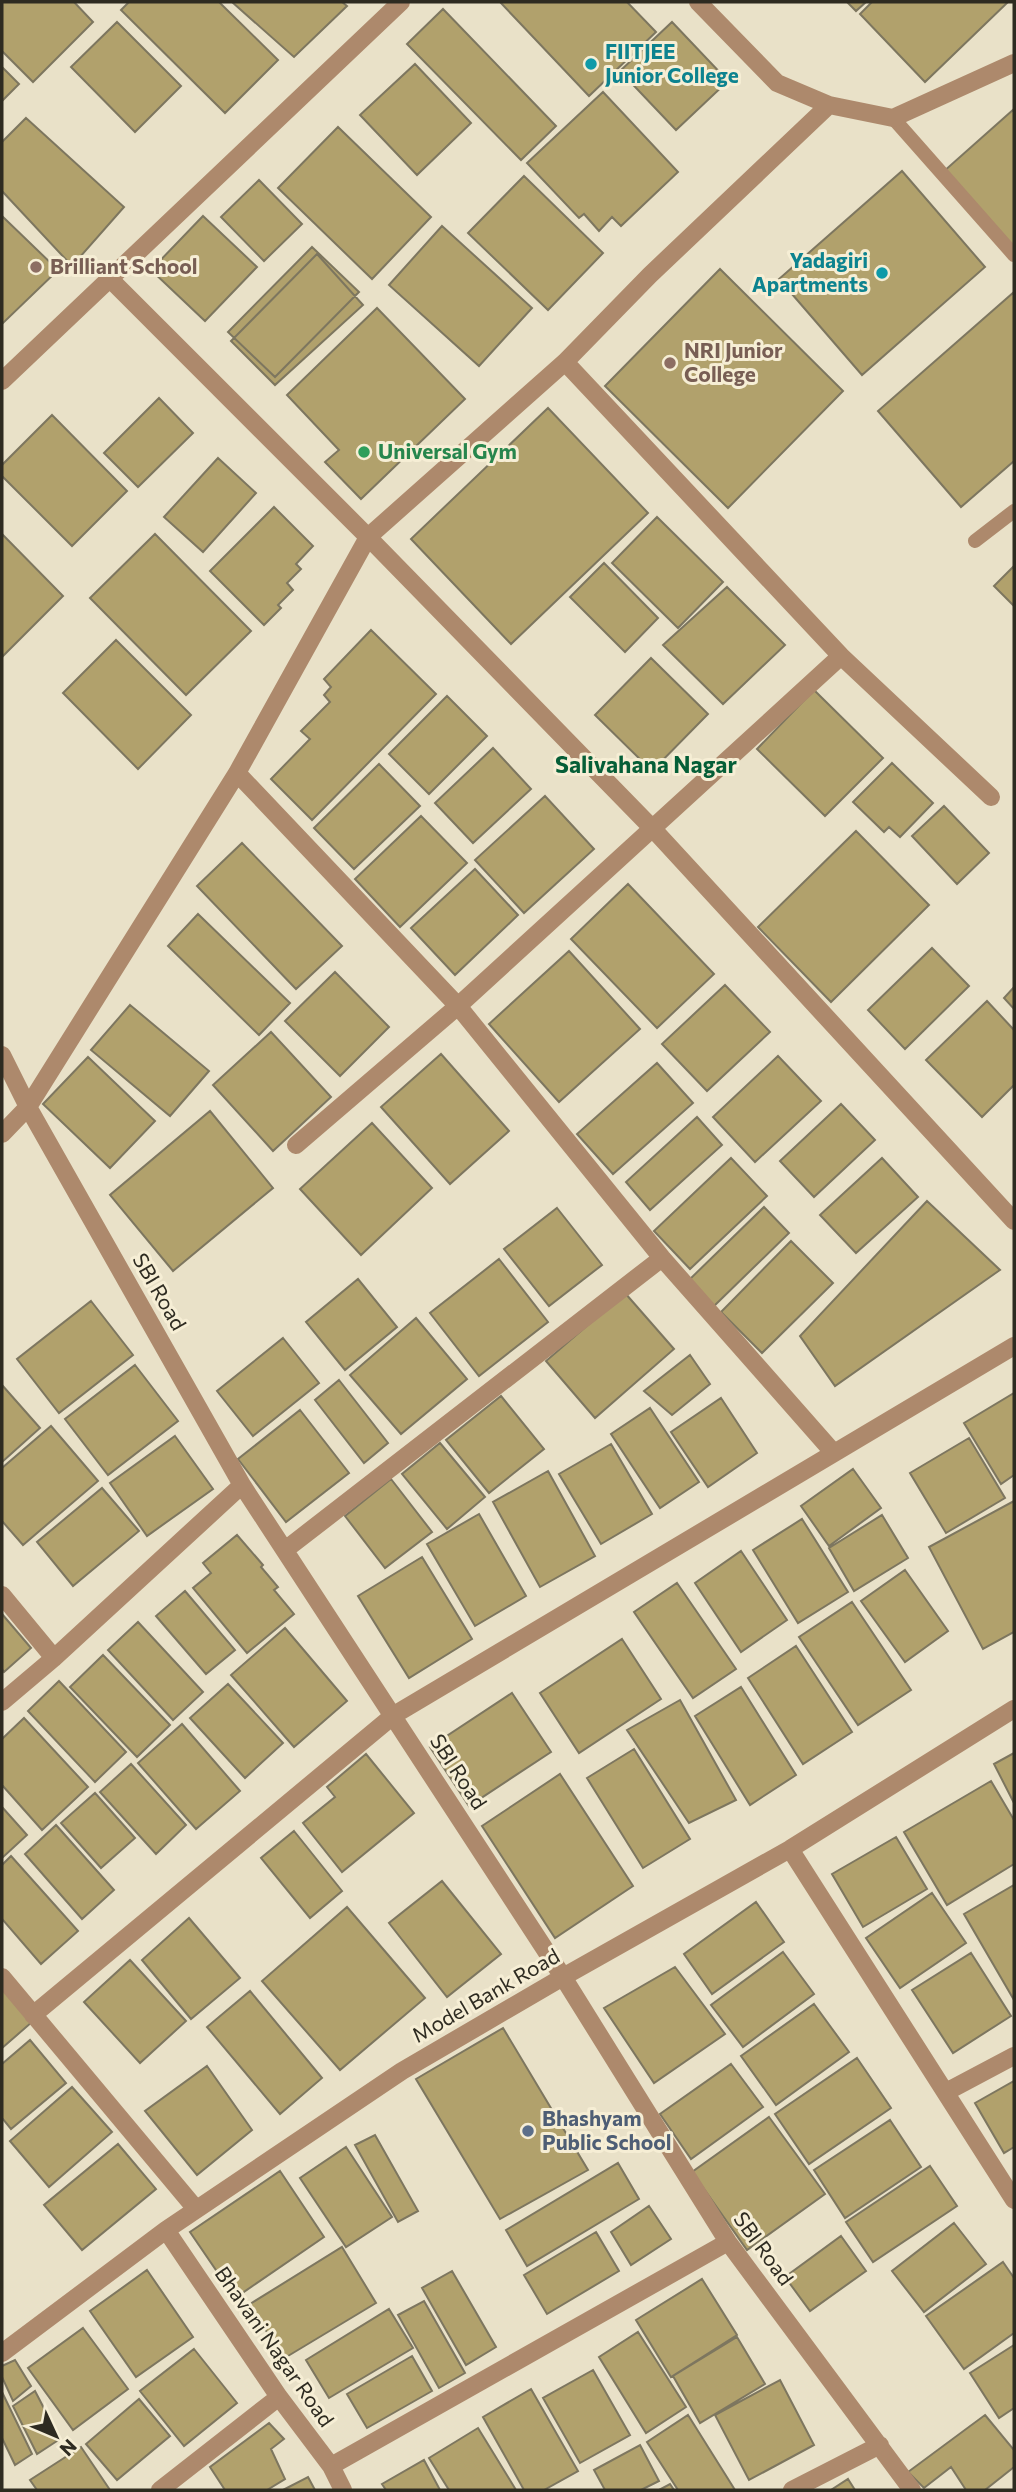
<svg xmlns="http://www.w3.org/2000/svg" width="1016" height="2492" viewBox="0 0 1016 2492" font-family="Commissioner,sans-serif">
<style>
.building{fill:#b1a16c;stroke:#7d765f;stroke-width:2}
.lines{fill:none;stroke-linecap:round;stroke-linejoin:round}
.lane{stroke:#ad896c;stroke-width:14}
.street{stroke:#ad896c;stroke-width:18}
.culture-dot{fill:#0f9aa8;stroke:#f6eed5;stroke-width:2.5}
.education-dot{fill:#8d6e63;stroke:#f6eed5;stroke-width:2.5}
.leisure-dot{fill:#2e9e5b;stroke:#f6eed5;stroke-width:2.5}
.service-dot{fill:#5c6f8a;stroke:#f6eed5;stroke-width:2.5}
.labels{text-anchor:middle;stroke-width:6;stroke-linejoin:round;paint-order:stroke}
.culture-label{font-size:21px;font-weight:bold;fill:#0d838f;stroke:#f6eed5;text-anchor:start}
.education-label{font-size:21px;font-weight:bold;fill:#785e54;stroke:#f6eed5;text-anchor:start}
.leisure-label{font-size:21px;font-weight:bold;fill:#27864d;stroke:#f6eed5;text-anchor:start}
.street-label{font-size:21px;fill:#2e2b21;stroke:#f6eed5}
.service-label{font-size:21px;font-weight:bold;fill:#4e5e75;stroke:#f6eed5;text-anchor:start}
.neighbourhood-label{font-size:23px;font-weight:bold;fill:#055e37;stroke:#f6eed5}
</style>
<rect width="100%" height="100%" fill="#e9e1c8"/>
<path class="building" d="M2,2H74L93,22L33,82L2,51Z
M129,2H219L278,60L225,113L121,10Z
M232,2H342L347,6L294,57Z
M500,2H627L656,32L589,96Z
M847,2H866L856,11Z
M872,2H1008L925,82L860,14Z
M443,9L556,126L521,160L407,44Z
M117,22L181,86L135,132L71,67Z
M672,22L728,81L676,130L620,71Z
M415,64L471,123L417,175L360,115Z
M2,67L19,84L2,101Z
M603,92L678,172L621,226L612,217L599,231L584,214L579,218L527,163Z
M1014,109V254L943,172Z
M26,118L124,207L72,266L2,191V142Z
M338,127L431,217L372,279L278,188Z
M902,171L985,267L862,375L779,279Z
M524,176L603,253L548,310L468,233Z
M259,180L302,224L264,261L221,217Z
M2,216L58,270L2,324Z
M203,216L257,267L205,321L151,270Z
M442,226L532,308L479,366L389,285Z
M312,247L359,292L275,377L228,332Z
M317,254L363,305L275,385L231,341Z
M720,269L843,391L728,508L605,386Z
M1014,292V461L961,507L878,411Z
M377,308L465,399L361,499L325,462L339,450L287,395Z
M159,398L193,433L138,487L104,453Z
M548,408L648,513L511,644L411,539Z
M52,415L127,491L72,546L2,476V465Z
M218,458L256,493L203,552L164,517Z
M274,507L313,546L296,564L301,569L287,583L293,590L278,605L281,608L264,625L210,571Z
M657,517L723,582L678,628L612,563Z
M2,534L63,596L3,656L2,655Z
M155,534L251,631L186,695L90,598Z
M604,563L658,618L625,652L570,597Z
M1014,566V606L994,586Z
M727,587L785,645L723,704L663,645Z
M371,630L436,694L312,820L271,779L310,739L301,731L330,702L324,695L331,687L324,679Z
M116,640L191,715L138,769L63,693Z
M651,658L708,714L652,771L595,715Z
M814,690L883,758L825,816L757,749Z
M447,696L487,736L429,794L389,754Z
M493,748L531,789L473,843L435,803Z
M892,763L933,803L900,837L889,827L884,832L853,802Z
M379,764L420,806L354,869L314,828Z
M545,796L594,849L524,913L475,860Z
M944,806L989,853L957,884L912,836Z
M421,816L467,863L400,927L355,879Z
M856,831L929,905L831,1002L758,927Z
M242,843L342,946L296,989L197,886Z
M475,869L518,915L455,975L411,928Z
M628,884L714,974L657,1028L571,939Z
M198,914L290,1003L259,1035L168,946Z
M932,948L969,986L905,1049L868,1010Z
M569,951L640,1029L559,1102L489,1024Z
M335,972L389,1027L340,1076L285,1021Z
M725,985L770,1032L707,1091L662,1044Z
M1014,987V1009L1004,998Z
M987,1001L1014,1030V1085L982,1117L926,1060Z
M130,1005L209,1071L170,1116L91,1050Z
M271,1032L331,1097L273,1151L213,1085Z
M441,1054L509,1131L450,1184L381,1107Z
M778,1056L821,1101L755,1162L713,1117Z
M88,1057L155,1121L110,1168L43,1104Z
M657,1063L693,1103L613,1174L577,1134Z
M841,1104L875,1140L814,1197L780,1161Z
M210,1111L273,1188L173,1271L110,1195Z
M697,1117L722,1145L650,1210L626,1182Z
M372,1123L432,1188L361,1255L300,1189Z
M731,1158L767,1196L690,1269L654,1231Z
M882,1158L918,1197L856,1253L820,1215Z
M927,1201L1000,1270L835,1386L800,1336Z
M764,1207L789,1233L713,1307L688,1281Z
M557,1208L602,1265L549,1306L504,1249Z
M791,1241L833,1283L762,1353L721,1312Z
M499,1259L548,1322L479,1376L430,1313Z
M358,1279L397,1327L345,1370L306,1322Z
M625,1293L674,1349L595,1418L546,1361Z
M91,1301L133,1355L59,1413L17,1359Z
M416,1318L467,1379L401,1434L350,1375Z
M283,1338L319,1383L253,1436L217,1391Z
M690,1355L710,1384L672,1415L644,1391Z
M135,1365L178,1421L108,1475L65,1419Z
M339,1380L388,1443L364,1463L315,1400Z
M2,1385L40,1428L2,1462Z
M1014,1393V1475L1001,1484L964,1423Z
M501,1396L544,1449L489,1493L446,1440Z
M721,1398L757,1453L708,1487L671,1432Z
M650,1408L699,1482L660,1508L611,1434Z
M300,1410L349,1473L286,1522L238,1459Z
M51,1426L98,1481L23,1545L2,1521V1468Z
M175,1436L213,1489L147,1536L110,1483Z
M969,1438L1005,1498L946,1533L910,1473Z
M440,1443L485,1497L447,1529L402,1474Z
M611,1444L652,1514L601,1544L559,1474Z
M853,1469L881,1508L829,1546L801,1506Z
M548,1471L595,1556L540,1587L493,1502Z
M391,1479L432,1532L385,1568L345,1516Z
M102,1488L139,1531L73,1586L37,1542Z
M1014,1501V1632L983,1649L929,1547Z
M479,1514L526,1596L475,1626L427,1544Z
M882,1515L908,1558L854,1591L829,1548Z
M802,1519L848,1592L798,1623L753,1550Z
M237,1535L263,1565L261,1567L278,1587L274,1590L294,1614L247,1653L193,1588L211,1573L203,1563Z
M741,1551L787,1620L741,1652L695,1583Z
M422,1557L472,1639L409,1678L358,1596Z
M905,1570L948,1631L905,1662L861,1601Z
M677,1583L736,1669L693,1698L634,1612Z
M185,1591L235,1650L206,1674L156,1616Z
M852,1602L911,1690L858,1725L799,1637Z
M2,1614L31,1648L4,1672L2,1669Z
M138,1622L203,1692L173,1720L108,1650Z
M285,1628L347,1701L294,1747L231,1675Z
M622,1639L661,1699L579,1753L540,1693Z
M796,1646L852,1732L803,1764L748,1678Z
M103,1655L170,1725L137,1757L70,1687Z
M59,1681L126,1752L95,1782L28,1711Z
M228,1684L283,1743L245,1778L190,1718Z
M741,1687L796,1775L750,1805L695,1716Z
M512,1693L551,1752L469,1806L430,1747Z
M680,1700L736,1800L689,1823L627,1730Z
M24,1718L88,1787L42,1830L2,1785V1739Z
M182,1724L240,1791L196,1829L138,1763Z
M634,1749L690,1839L643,1868L587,1778Z
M1014,1753V1803L994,1764Z
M366,1754L414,1813L342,1872L303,1823L335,1797L327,1787Z
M131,1764L186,1825L156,1854L100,1792Z
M560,1774L633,1886L555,1938L482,1826Z
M991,1781L1014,1820V1864L947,1905L904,1832Z
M95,1793L135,1838L101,1868L61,1823Z
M2,1807L27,1835L2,1858Z
M56,1825L114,1890L82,1919L25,1854Z
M294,1831L342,1891L310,1918L261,1858Z
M896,1837L927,1889L863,1927L832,1874Z
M11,1856L78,1931L41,1964L2,1919V1865Z
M442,1881L501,1954L447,1997L389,1923Z
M1014,1885V2000L964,1914Z
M932,1893L966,1943L900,1988L866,1938Z
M756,1902L784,1942L712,1994L684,1954Z
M347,1907L425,1998L340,2070L262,1981Z
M189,1918L240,1978L191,2019L142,1960Z
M783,1952L814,1994L743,2047L711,2005Z
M971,1953L1011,2016L953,2053L912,1990Z
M130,1960L186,2021L140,2063L84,2002Z
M675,1967L725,2034L654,2083L604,2008Z
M2,1987L32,2022L2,2048Z
M250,1991L322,2078L280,2114L207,2027Z
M814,2004L849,2052L776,2105L741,2056Z
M503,2028L588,2170L500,2219L416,2079Z
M30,2040L66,2083L11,2129L2,2118V2064Z
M857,2058L891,2108L809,2164L775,2114Z
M731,2064L763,2107L691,2159L660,2114Z
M207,2066L252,2130L197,2175L145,2111Z
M1014,2081V2147L1004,2153L975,2103Z
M72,2087L112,2132L49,2187L10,2141Z
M769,2117L825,2194L747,2250L692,2172Z
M890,2120L921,2167L845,2218L814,2170Z
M375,2135L418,2211L398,2222L355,2145Z
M118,2144L156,2189L82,2250L44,2205Z
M346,2147L392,2217L346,2247L300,2178Z
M618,2163L639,2199L527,2266L506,2230Z
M930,2166L957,2206L873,2262L846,2222Z
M280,2171L324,2237L235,2298L190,2232Z
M649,2206L671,2239L631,2265L611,2232Z
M954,2223L986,2264L924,2312L892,2271Z
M596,2232L619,2271L547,2314L524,2275Z
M841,2236L866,2271L810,2311L785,2277Z
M342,2247L376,2303L283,2359L250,2304Z
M1003,2262L1014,2278V2333L964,2369L926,2316Z
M147,2270L193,2337L136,2377L90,2311Z
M452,2271L496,2347L466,2365L422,2288Z
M702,2279L737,2335L671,2377L636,2320Z
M424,2301L465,2373L439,2388L398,2315Z
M389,2309L413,2348L329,2398L306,2360Z
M83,2328L128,2389L73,2430L28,2368Z
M638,2332L686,2407L646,2433L599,2357Z
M737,2337L765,2384L700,2423L673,2376Z
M1014,2345V2408L999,2418L970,2373Z
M194,2349L237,2403L184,2446L140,2391Z
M412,2356L432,2391L367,2428L347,2394Z
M15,2360L31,2386L13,2401L2,2377V2366Z
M593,2370L630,2435L580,2463L543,2398Z
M780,2380L814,2445L749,2480L715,2415Z
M531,2389L578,2471L544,2490H524L483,2417Z
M35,2391L60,2439L37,2454L13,2406Z
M2,2392L32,2454L15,2465L2,2438Z
M139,2399L170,2436L117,2480L86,2444Z
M688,2415L735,2490H678L647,2442Z
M985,2415L1014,2450V2467L985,2490H966L951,2467L924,2488L908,2472Z
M269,2423L284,2439L271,2449L285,2479L267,2490H225L210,2467Z
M478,2428L516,2490H449L429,2458Z
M640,2445L659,2481L641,2490H605L594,2470Z
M81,2447L110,2490H37L30,2480Z
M424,2460L440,2490H386L382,2484Z
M308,2477L315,2490H283Z
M848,2479L855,2490H831Z
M670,2484L674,2490H659Z"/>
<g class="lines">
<path class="lane" d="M893,118L1014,255
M975,541L1014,511"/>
<path class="street" d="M698,2L777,83L829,105
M110,279L368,537L654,830L1014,1221
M565,362L841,656L991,797
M2,381L401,2
M237,773L458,1006L662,1258L833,1452
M2,1055L28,1107L242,1485L563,1977L728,2242L912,2490
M2,1134L28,1107L237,773L368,537L565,362L650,275L829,105L893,118L1014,63
M296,1145L458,1006L841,656
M285,1550L662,1258
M2,1595L54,1658
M2,1702L54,1658L242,1485
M790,1849L1014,2200
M2,1977L196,2209
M33,2015L394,1715L1014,1346
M946,2092L1014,2056
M166,2230L279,2397L331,2466L343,2490
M2,2353L166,2230L402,2071L563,1977L790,1849L1014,1709
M331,2466L728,2242
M160,2490L279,2397
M792,2490L880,2445"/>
</g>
<g class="culture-dot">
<circle cx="591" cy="64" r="7"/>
<circle cx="882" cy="273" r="7"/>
</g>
<g class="education-dot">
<circle cx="36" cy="267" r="7"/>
<circle cx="670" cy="363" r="7"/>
</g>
<circle class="leisure-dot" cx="364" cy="452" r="7"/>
<circle class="service-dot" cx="528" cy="2131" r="7"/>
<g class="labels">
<g class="culture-label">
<text x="605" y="59">FIITJEE<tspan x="605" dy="24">Junior College</tspan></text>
<text x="868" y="268" text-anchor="end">Yadagiri<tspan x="868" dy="24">Apartments</tspan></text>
</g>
<g class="education-label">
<text x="50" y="274">Brilliant School</text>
<text x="684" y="358">NRI Junior<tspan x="684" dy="24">College</tspan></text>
</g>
<g class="leisure-label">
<text x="378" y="459">Universal Gym</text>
</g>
<g class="street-label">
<text transform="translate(159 1292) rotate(60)" y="7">SBI Road</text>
<text transform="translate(458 1772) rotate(57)" y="7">SBI Road</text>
<text transform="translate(486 1996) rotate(-30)" y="7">Model Bank Road</text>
<text transform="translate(763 2249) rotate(54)" y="7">SBI Road</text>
<text transform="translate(274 2347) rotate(55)" y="7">Bhavani Nagar Road</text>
</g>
<g class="service-label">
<text x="542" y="2126">Bhashyam<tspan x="542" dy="24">Public School</tspan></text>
</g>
<g class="neighbourhood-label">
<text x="646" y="773">Salivahana Nagar</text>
</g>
</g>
<rect width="1016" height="2492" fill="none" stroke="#2e2b21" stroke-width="7"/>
<g transform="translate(56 2436) rotate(134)" stroke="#f6eed5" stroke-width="5" paint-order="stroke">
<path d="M0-5L12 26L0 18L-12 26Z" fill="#2e2b21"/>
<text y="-10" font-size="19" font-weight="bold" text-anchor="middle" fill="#2e2b21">N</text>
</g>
</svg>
